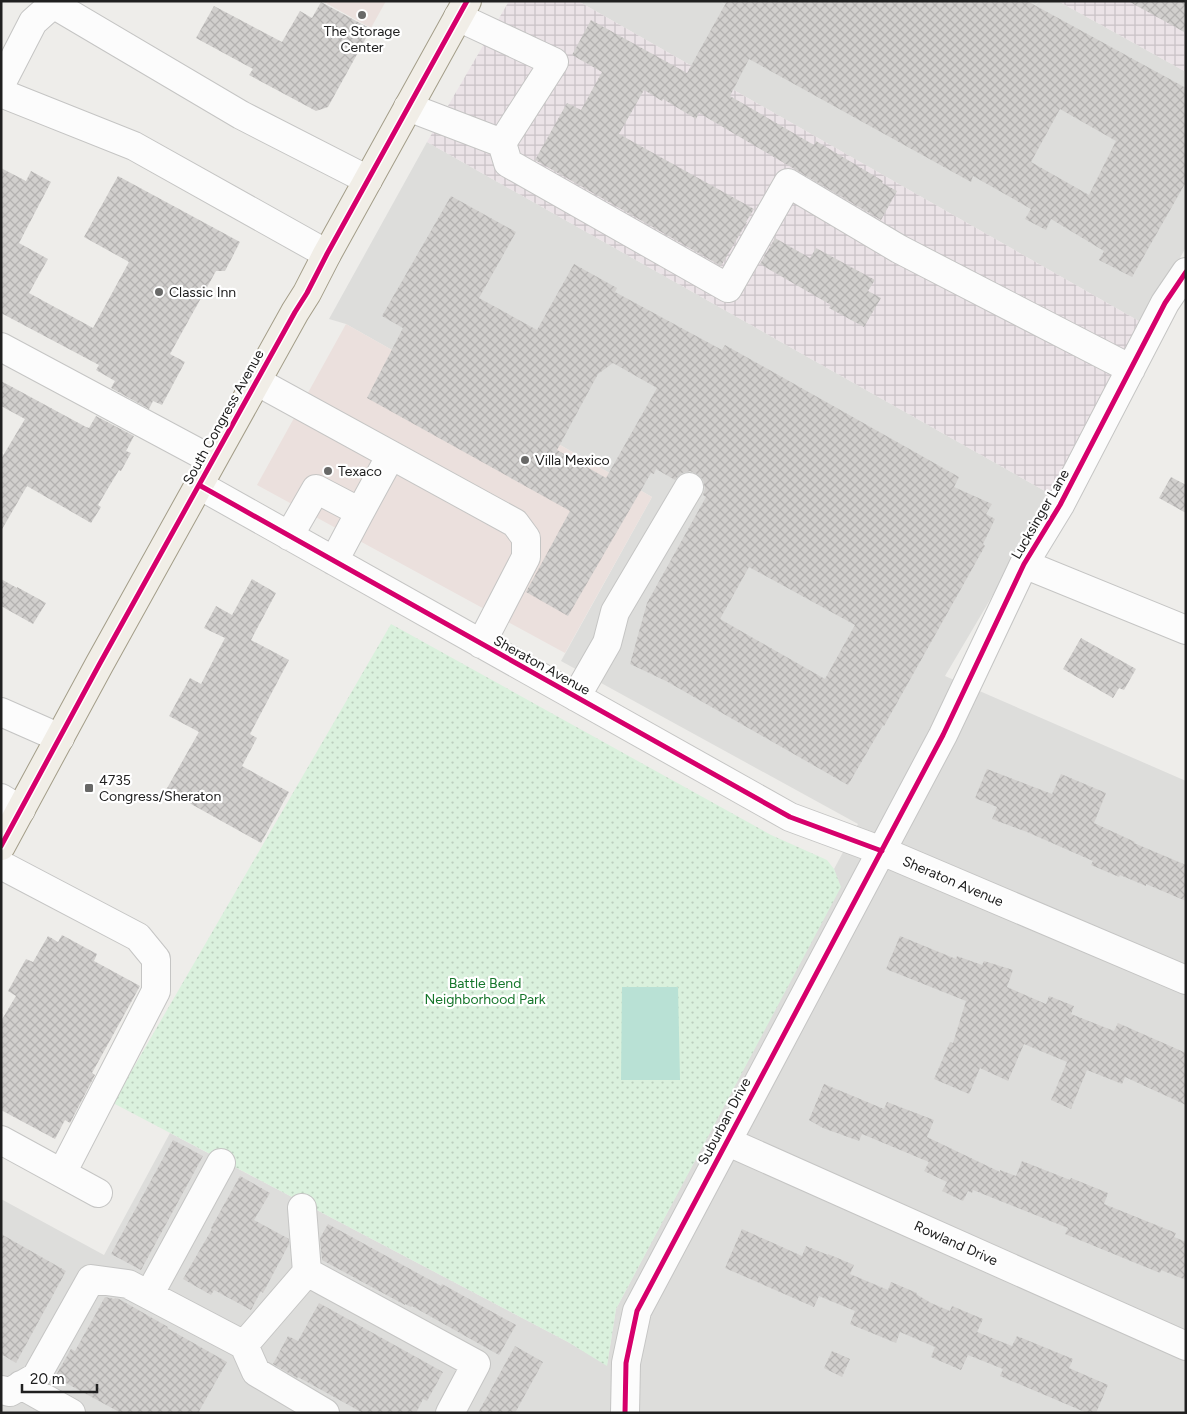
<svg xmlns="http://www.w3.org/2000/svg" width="1187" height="1414" viewBox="0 0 1187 1414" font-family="Figtree,sans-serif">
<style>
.residential{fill:#dddddb}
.commercial{fill:#ebe0dd}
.industrial{fill:url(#industrial-grid)}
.park{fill:url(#park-dots)}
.pitch{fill:#b9e1d5}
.building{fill:url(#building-cross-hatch);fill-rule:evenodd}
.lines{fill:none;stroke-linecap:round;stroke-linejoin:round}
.minor-casing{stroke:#c5c5c4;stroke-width:30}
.major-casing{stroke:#a39d88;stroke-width:30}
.minor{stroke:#fcfcfc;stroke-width:28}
.major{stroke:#f1eee7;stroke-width:28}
.cycleway-casing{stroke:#fff;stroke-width:8}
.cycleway{stroke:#d6006c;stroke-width:5}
.poi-dot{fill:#686867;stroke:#fff;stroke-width:2}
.labels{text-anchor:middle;stroke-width:4.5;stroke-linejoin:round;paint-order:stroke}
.poi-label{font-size:14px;fill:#202020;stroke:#fff;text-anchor:start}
.street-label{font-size:14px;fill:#202020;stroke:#fff}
.park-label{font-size:14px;fill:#16762b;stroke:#fff}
</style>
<defs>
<pattern id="industrial-grid" width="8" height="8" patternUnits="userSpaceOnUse" patternTransform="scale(1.25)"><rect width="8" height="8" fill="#ebe3e7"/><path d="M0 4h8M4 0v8" fill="none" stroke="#c9c2c6"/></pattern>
<pattern id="park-dots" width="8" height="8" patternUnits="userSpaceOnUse" patternTransform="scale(1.25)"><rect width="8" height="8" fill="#daf1dd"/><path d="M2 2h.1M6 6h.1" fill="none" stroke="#bbcebd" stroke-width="1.8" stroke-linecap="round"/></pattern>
<pattern id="building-cross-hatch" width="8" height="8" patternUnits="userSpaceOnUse" patternTransform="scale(1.25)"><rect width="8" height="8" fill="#d1cfcd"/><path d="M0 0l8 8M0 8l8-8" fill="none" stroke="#b3b1b0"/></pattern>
</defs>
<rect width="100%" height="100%" fill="#eeedea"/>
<path class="residential" d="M578,1H1058L1186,72V247L1144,324Z
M427,142L1052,495L945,676L1186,781V1413H1V1199L104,1255L170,1133L568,1342L607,1365L616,1309L840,887L834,869L858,824L561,661L652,497L346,324L329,319Z"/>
<path class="commercial" d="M322,1H386L371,28Z
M346,324L652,497L565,653L257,485Z"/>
<path class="industrial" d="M509,1H578L1144,324L1052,495L427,142Z
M1058,1H1186V72Z"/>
<path class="park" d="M391,624L771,835L827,860L834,869L841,887L616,1309L607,1366L568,1342L113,1103Z"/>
<path class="pitch" d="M622,987H678L680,1080H621Z"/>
<path class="building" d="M727,1H1027L1186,88V182L1132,277L1099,260L1104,251L1051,219L1046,230L1025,219L1031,209L973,176L971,182L749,59L730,96L814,145L816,141L883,181L882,183L897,191L881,220L699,113L696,119L663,99L662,101L644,90L619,134L754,209L746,222H747L721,266L535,160L567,103L581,110L602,72L572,55L591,20L687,73ZM1060,109L1116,141L1089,195L1031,162Z
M1128,1H1186V33Z
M321,2L371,29L328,107L316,111L249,75L253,69L196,38L214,6L282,42L300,11L312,18Z
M1,168L26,181L31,171L51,182L19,243L48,259L29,293L93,328L129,262L84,237L118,176L240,242L225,271H216L170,354L185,362L162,405L153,401L149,409L111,388L115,381L96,370L99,365L1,313Z
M451,196L516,232L479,298L537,330L574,264L617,288L615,292L722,350L725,345L959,477L954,487L992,504L986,514L995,519L983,544L985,546L884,726L883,725L848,785L666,681L630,664L647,603L706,497L703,495L705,488L703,480L697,474L690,471L682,473L675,480L656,469L654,474L651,473L568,616L526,592L570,511L367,398L403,328L382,316ZM613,363L657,388L606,478L557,450L598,374ZM749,567L855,625L825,679L720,619Z
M775,238L810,258L816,248L875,280L868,291L881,298L864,327L829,308L831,305L760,264Z
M1,381L86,427L89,428L96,416L134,436L126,451L131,453L121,471L119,470L98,505L101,507L91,523L27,486L1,531V459L25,419L1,406Z
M1171,477L1186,485V513L1159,498Z
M1,579L17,588V587L46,603L33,624L1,606Z
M252,579L276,593L251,640L289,660L250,734L257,738L242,766L289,792L261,843L166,790L199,732L169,716L190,678L201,684L225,638L204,628L216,606L232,615Z
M1081,638L1136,669L1124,690L1119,688L1113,698L1063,669Z
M987,769L1052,794L1061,774L1106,793L1094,823L1135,842L1134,843L1186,865V901L1146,884V886L1120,875L1119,877L1091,865L1093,861L1027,832L992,819L997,807L975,798Z
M62,935L97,954L94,961L140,986L92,1073L95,1075L70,1123L65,1120L55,1139L1,1110V1021L16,996L8,991L26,959L33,962L48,936L58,942Z
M900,936L956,959L957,956L982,965L984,961L1013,970L1007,987L1046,1004L1049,996L1074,1006L1071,1014L1114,1031L1118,1023L1186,1053V1105L1125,1077L1122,1084L1087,1070L1071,1109L1051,1100L1067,1062L1024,1044L1008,1081L980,1068L969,1094L934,1079L950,1042L953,1043L966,1001L886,969Z
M824,1084L884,1109L887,1102L934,1120L927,1137L1000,1172V1170L1016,1176L1022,1161L1070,1180L1071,1178L1108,1193L1104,1204L1176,1233L1174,1237L1186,1242V1280L1161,1270L1160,1273L1065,1234L1068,1228L973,1190L972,1193L968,1191L963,1201L942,1191L947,1182L924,1171L929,1162L862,1134L859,1141L823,1128L809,1120Z
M173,1140L203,1156L141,1270L111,1254Z
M240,1176L270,1193L254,1220L289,1239V1244L263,1293L261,1291L251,1310L214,1290L211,1295L183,1279L212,1229L211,1228Z
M328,1224L441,1286L442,1284L516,1325L499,1355L412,1306L411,1307L405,1304V1305L322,1260L320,1238Z
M742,1229L802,1256L806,1246L828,1255V1254L854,1265L850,1274L888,1290L891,1282L917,1293L916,1294L931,1303L950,1311L952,1306L983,1319L977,1332L1012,1346L1017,1336L1073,1359L1069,1368L1108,1385L1096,1413H1087L1000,1376L1003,1369L968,1355L961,1370L931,1357L935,1347L900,1332L896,1343L850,1324L855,1311L819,1296L814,1307L725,1268Z
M1,1234L66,1271L16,1363L1,1354Z
M105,1297L114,1299L115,1298L119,1299L168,1327L167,1328L227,1362L198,1413H121L55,1377L71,1349L75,1351Z
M319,1303L443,1372L427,1401L423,1399L416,1413H363L298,1377L297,1378L273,1364L288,1336L298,1341Z
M515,1346L543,1362L515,1413H478Z
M832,1351L850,1359L842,1377L824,1368Z"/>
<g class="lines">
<g class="minor-casing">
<path id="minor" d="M1,84L33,22L53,4L241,115L368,180
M1,93L134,146L327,254
M408,107L502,143L554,62L458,17
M502,143L508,163L728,288L788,183L899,249L1131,369
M1,347L212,460
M256,381L515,523L526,538V557L481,644
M199,485L790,817L882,851L1186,980
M360,512L391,455
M289,536L316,489L360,512L334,561
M1024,564L1186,630
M576,697L607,643L615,612L689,487
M1,712L60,738
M1,798L21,810
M1,865L138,937L156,959V991L62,1173
M1,1140L98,1193
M726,1141L1186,1346
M302,1208L307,1272
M149,1295L221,1163
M244,1345L307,1272L476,1364L450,1413
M21,1385L71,1413
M1,1390L10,1392L36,1377L91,1279L128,1284L244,1345L256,1372L325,1413
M625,1413L626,1363L637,1311L943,735L1024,564L1060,505L1165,303L1186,272"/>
</g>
<g class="major-casing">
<path id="major" d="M1,846L99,665L295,312L307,293L327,254L467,1"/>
</g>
<use href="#minor" class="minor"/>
<use href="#major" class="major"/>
<g class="cycleway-casing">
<path id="cycleway" d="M199,485L790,817L882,851
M1,846L99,665L295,312L307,293L327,254L467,1
M625,1413L626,1363L637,1311L943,735L1024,564L1060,505L1165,303L1186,272"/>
</g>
<use href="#cycleway" class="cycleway"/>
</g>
<g class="poi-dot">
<circle cx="362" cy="15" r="5"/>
<circle cx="159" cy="292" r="5"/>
<circle cx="525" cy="460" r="5"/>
<circle cx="328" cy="471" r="5"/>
<rect x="84" y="783" width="10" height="10" rx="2.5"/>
</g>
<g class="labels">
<g class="poi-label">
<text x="362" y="36" text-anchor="middle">The Storage<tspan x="362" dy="16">Center</tspan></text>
<text x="169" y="297">Classic Inn</text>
<text x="535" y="465">Villa Mexico</text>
<text x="338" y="476">Texaco</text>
<text x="99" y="785">4735<tspan x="99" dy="16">Congress/Sheraton</tspan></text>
</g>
<g class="street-label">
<text transform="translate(223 417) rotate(-61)" y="5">South Congress Avenue</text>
<text transform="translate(1040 514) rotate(-60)" y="5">Lucksinger Lane</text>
<text transform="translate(542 665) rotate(29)" y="5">Sheraton Avenue</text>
<text transform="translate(953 881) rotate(23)" y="5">Sheraton Avenue</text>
<text transform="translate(724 1121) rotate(-62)" y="5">Suburban Drive</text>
<text transform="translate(956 1243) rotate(24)" y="5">Rowland Drive</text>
</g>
<g class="park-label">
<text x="485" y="988">Battle Bend<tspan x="485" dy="16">Neighborhood Park</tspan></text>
</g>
</g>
<rect width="1187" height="1414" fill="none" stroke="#202020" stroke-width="5"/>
<path d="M22 1384v8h75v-8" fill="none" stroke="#202020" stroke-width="2.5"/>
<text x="30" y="1384" font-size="15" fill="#202020" stroke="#ffffff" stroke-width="4" paint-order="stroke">20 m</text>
</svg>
